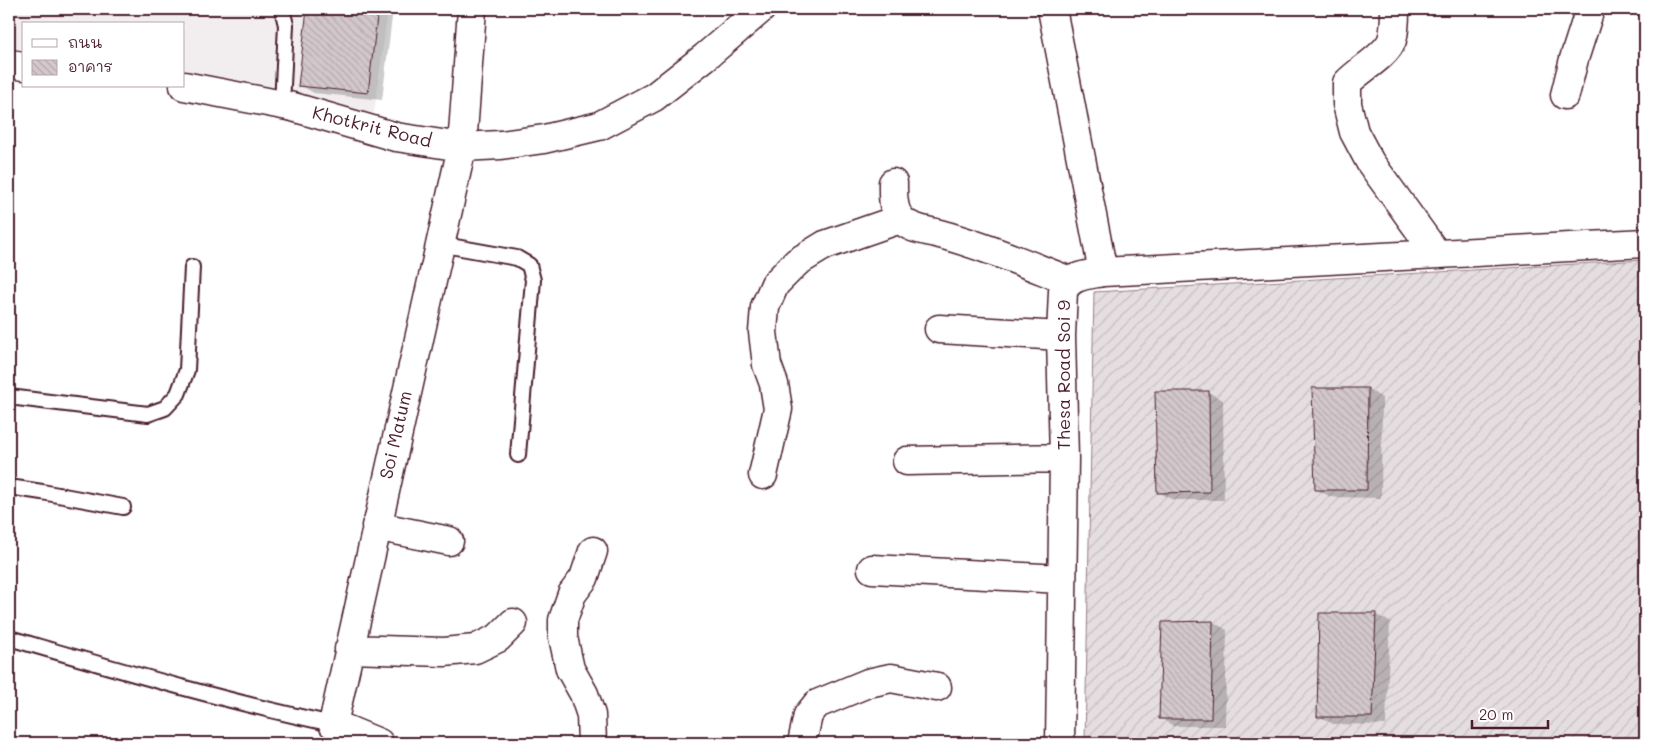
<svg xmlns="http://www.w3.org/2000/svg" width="1654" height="752" viewBox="0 0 1654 752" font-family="Mali,'Playpen Sans Thai',sans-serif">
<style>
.built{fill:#f2eeef}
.garden{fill:url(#garden-furrows);stroke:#987e86}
.shadow{fill:#0003}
.building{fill:url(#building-back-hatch);stroke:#4a1f2b}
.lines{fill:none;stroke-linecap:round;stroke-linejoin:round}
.lane-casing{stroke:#4a1f2b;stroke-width:18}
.street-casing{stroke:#4a1f2b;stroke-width:31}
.lane{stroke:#fff;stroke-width:14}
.street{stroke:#fff;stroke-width:28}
.labels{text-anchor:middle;stroke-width:5;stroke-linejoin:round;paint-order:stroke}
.street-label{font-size:18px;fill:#4a1f2b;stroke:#fff}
</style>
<defs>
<pattern id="garden-furrows" width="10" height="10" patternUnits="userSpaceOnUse" patternTransform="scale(1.25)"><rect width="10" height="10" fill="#e5dee0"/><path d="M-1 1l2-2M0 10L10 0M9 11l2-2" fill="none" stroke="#c6bec0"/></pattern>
<pattern id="building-back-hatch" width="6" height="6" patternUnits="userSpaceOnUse" patternTransform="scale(1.25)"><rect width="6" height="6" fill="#d2c7cb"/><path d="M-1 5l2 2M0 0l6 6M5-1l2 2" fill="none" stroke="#b6aaae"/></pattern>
</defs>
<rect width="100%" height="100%" fill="#fff"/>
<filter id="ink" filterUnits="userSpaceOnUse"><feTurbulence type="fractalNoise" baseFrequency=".02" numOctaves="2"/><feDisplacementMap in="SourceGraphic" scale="10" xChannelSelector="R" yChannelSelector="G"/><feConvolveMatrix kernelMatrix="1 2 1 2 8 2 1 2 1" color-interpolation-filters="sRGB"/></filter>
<g filter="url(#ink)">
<path class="built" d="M9,9H388L374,113L184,83V24H24V58L9,56Z"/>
<path class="garden" d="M1645,260V743H1085L1094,292Z"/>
<path class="shadow" d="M308,9H393L382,100L314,93L300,85Z
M1368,389L1382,398L1381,498L1331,497L1316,489L1314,390Z
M1208,392L1223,400L1224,500H1173L1159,492Z
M1375,614L1390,622L1386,725L1333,724L1319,716Z
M1213,622L1227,630L1225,726H1174L1160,718Z"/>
<path class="building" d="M307,9H378L368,93L298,86Z
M1312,388H1368L1367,490H1315Z
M1155,391H1209L1210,492L1157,493Z
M1319,613H1376L1372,717H1317Z
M1213,621L1211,719H1159L1162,622Z"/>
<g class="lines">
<g class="lane-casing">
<path id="lane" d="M282,9L286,25L282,105
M439,244L517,258L529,265L533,280L518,455
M9,397L148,414L165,408L178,394L187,370L192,267
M9,487L42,492L123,507
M9,638C116,669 223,701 333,724"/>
</g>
<g class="street-casing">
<path id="street" d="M1052,9L1103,272C1088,275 1070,275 1063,291L1061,336L1064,458L1060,743
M1395,9C1395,19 1395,30 1392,40C1386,56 1359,70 1347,83V104L1354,132L1370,162L1436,253
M9,64L24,66
M184,86L293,107L396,137L462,147L501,145L544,139L599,126L654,97L705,57L761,9
M1565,95L1574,59L1590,9
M893,183C893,195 892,210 901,219C909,229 924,230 936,233C982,245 1026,264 1070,281
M1103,272L1645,243
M939,329L1061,336
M907,461L1064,458
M763,475L778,409L774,384L767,365L763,332L765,307L775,284L797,262L825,245L900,219
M376,526L449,541
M872,569L1061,579
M349,649L444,652L475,649L498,638L513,623
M379,743L333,724L462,147L472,9
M592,743L591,715L584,694L570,669L563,637V620L572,594L584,578L593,551
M802,743L808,715L817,704L868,683L891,678L937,687"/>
</g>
<use href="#lane" class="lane"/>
<use href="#street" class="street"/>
</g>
</g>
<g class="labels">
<g class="street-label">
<text transform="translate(372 127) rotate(14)" y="6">Khotkrit Road</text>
<text transform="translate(1064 375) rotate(-90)" y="6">Thesa Road Soi 9</text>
<text transform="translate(396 435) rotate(-77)" y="6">Soi Matum</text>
</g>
</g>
<rect width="1654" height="752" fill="none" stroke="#fff" stroke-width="30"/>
<rect x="15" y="15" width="1624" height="722" fill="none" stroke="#4a1f2b" stroke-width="2" filter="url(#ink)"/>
<rect x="22" y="22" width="162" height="65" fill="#ffffff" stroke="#b7a5aa"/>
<rect x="32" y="39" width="25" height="8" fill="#ffffff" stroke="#b7a5aa"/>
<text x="68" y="48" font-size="15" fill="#4a1f2b">ถนน</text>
<rect x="32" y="60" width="25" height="15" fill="url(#building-back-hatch)" stroke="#b7a5aa"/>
<text x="68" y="72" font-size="15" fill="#4a1f2b">อาคาร</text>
<path d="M1472 720v8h76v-8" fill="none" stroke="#4a1f2b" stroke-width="2.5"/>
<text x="1479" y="720" font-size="15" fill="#4a1f2b" stroke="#ffffff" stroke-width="4" paint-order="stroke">20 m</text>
</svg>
